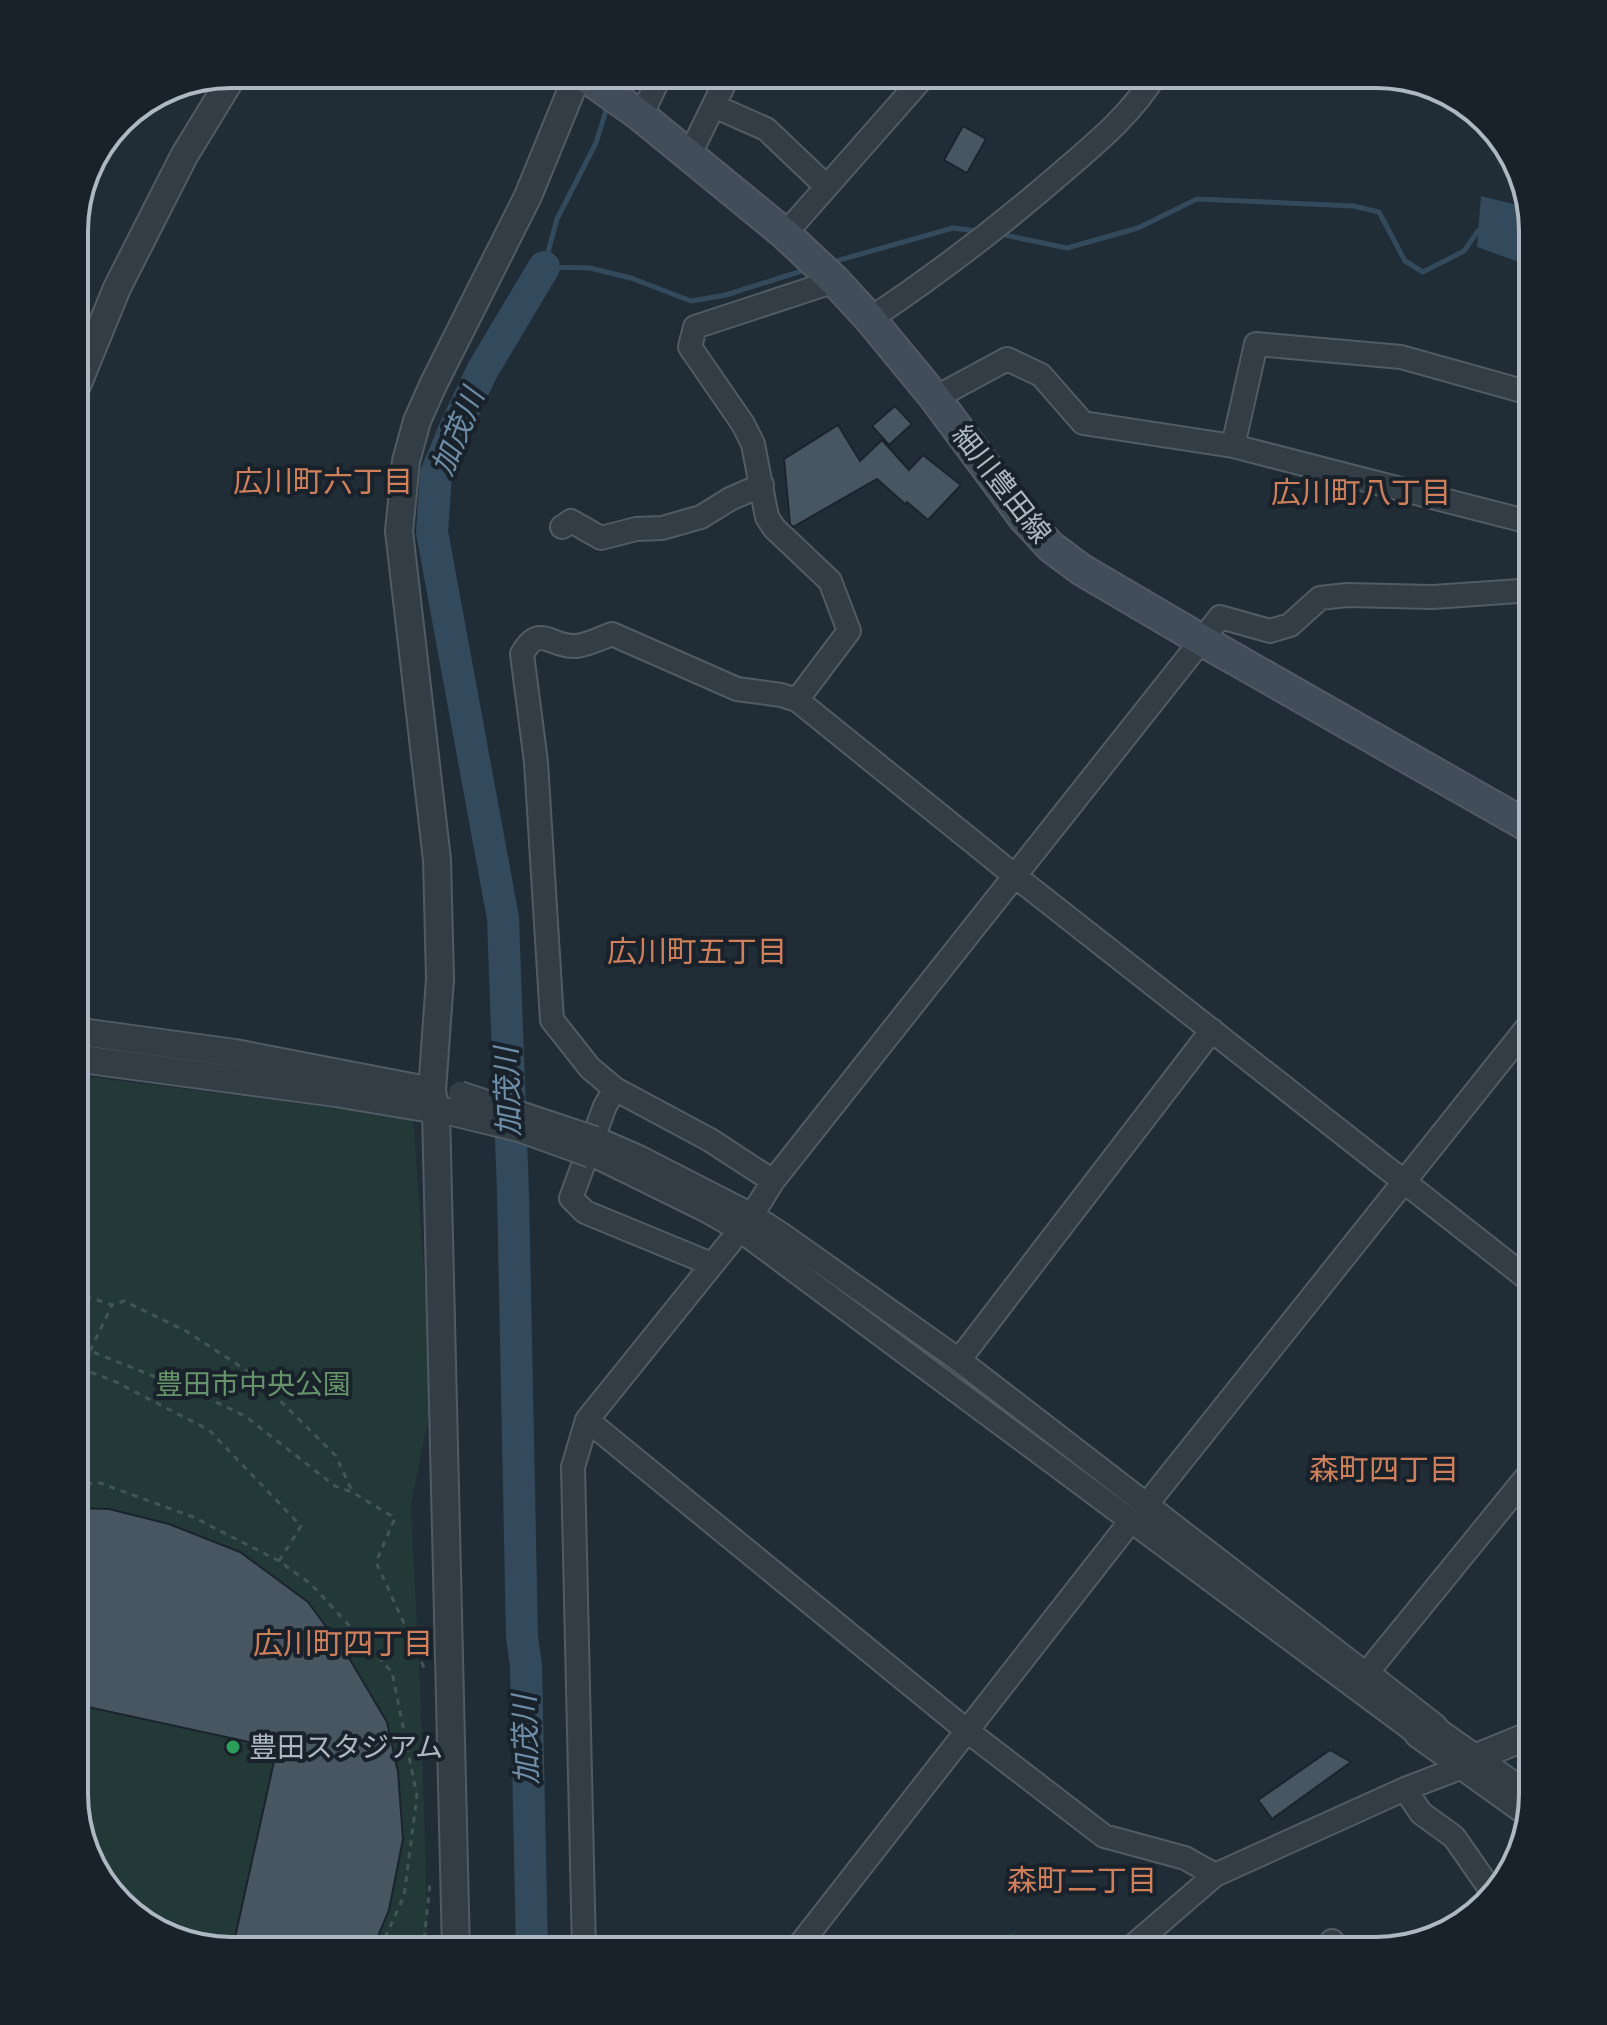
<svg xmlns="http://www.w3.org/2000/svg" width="1607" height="2025" viewBox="0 0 1607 2025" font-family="Signika,'Noto Sans JP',sans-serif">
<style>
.green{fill:#233937}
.water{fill:#334a5d}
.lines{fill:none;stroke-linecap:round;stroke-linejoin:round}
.stream{stroke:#334a5d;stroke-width:5}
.river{stroke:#334a5d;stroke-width:32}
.building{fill:#485662;stroke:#1b242d;stroke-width:2}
.minor-casing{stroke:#515b64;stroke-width:26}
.tertiary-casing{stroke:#515b64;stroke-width:30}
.secondary-casing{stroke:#515b64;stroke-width:34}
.path{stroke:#415555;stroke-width:3;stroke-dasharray:6 6;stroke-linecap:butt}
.minor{stroke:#333d46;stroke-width:22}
.tertiary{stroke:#333d46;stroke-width:26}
.secondary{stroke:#414d59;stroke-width:30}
.minor-bridge-casing{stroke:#515b64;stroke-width:26;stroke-linecap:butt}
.tertiary-bridge-casing{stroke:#515b64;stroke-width:30;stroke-linecap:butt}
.minor-bridge{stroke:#333d46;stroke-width:22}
.tertiary-bridge{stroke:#333d46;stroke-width:26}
.leisure-dot{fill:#2e9e5b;stroke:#19222b;stroke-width:3}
.labels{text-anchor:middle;stroke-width:8;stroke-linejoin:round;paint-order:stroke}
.street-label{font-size:28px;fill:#adb8c3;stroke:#19222b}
.park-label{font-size:28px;fill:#66936a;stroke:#19222b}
.poi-label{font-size:28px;fill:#adb8c3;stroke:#19222b;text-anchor:start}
.water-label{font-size:30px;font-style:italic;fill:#6e8da7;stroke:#19222b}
.neighbourhood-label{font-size:30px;fill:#d07f5b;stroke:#19222b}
.rim{fill:none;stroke:#adb8c3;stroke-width:4}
</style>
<rect width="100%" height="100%" fill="#202c36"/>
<path class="green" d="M74,1075L413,1118L433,1395L411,1504L421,1707L428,1951H231L153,1930L100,1881L74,1794Z
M1017,1930L1005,1951H970Z"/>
<path class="water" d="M1481,196L1526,207L1533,231V267L1477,247Z"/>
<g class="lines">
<path class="stream" d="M608,104L596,143L557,219L544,267L590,268L631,278L691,301L726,295L808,269
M1000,234L1067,248L1138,228L1197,199L1353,206L1379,212L1405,261L1423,272L1464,251L1478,231
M829,263L953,228L978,231"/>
<path class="river" d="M616,76L617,74
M532,1951L526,1665L522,1637L513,1193L503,918L432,532L436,474L453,433L482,371L544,267"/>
</g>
<path class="building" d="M963,126L986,139L967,173L944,160Z
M895,406L912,424L889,445L872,426Z
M838,425L860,461L882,440L909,470L923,455L961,485L928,520L907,502L905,504L877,479L793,527L790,524L784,459Z
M74,1508L109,1509L169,1524L240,1552L308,1602L349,1658L387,1722L398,1772L403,1839L389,1910L372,1951H232L277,1748L74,1704Z
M1330,1750L1351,1762L1272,1819L1258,1800Z"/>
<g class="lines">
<g class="minor-casing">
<path id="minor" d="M714,106L766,129L826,186
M641,116L661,74
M689,156L729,74
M785,234L926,74
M835,281L695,327L690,347L743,424L753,444L767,517L774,528L830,581L849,631L797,700L1015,876L1533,1283
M870,319C936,275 999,227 1059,175C1095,144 1131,115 1156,74
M935,398L1007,359L1041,375L1083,423L1233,446L1533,523
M1233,446L1256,344L1401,357L1533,394
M562,527L571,521L601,538L636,529L662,528L701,517L730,499L762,485
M615,1089L590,1068L552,1020L536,762L522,654C540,622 551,648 576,646C588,645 601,638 612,634L737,689L781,695L797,700
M595,1138L639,1157L752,1215L784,1236L959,1360L1366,1674L1533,1469
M591,1154L707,1211L740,1230L1418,1734
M752,1215L773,1181L1220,617L1270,631L1290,625L1320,598L1347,595L1433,597L1533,590
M711,1264L585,1212L571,1198L605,1106L615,1089L710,1140L773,1181
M959,1360L1212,1030
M587,1420L966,1730L1104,1836L1185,1858L1215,1875
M1147,1504L1533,1020
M1434,1727L1532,1796
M1405,1789L1421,1813L1454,1837L1493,1893
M1332,1941L1341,1951
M584,1951L573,1467L587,1420L740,1230
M795,1951L1130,1522
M1127,1951L1215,1875L1405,1789L1465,1766"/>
</g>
<g class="tertiary-casing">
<path id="tertiary" d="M74,393L117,288L184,156L234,74
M74,1031L235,1053L432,1091
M74,1058L336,1093L449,1112
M1366,1674L1434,1727
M1418,1734L1528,1813
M1465,1766L1477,1757L1533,1734
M456,1951L436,1111L432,1091L440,979L437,860L399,531L406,461L417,421L433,385L528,196L578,74"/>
</g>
<g class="secondary-casing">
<path id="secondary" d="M582,74L641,116L785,234L835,281L870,319L935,398L1024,518L1051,547L1082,570L1203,641L1533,829"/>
</g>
<path class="path" d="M74,1292L112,1305L124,1301L186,1331L255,1376L336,1456L352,1491
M90,1351L112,1305
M74,1484L100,1483L193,1517L279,1561L311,1584L392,1672L417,1796L404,1896L379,1951
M279,1561L301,1526L209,1430L114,1381L85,1370L90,1351L199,1394L245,1416L335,1486L352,1492L395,1518L376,1562L426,1672
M423,1951L430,1883"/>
<use href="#minor" class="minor"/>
<use href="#tertiary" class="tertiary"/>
<use href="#secondary" class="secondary"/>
<g class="minor-bridge-casing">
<path id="minor-bridge" d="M460,1093L595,1138"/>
</g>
<g class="tertiary-bridge-casing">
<path id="tertiary-bridge" d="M453,1112L519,1128L591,1154"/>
</g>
<use href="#minor-bridge" class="minor-bridge"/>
<use href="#tertiary-bridge" class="tertiary-bridge"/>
</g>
<circle class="leisure-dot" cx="233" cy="1747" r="8"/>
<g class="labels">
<g class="street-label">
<text transform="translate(1002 484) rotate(52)" y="10">細川豊田線</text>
</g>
<g class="park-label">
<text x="253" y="1394">豊田市中央公園</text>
</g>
<g class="poi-label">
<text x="249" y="1757">豊田スタジアム</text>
</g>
<g class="water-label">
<text transform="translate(458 432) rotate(-68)" y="10">加茂川</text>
<text transform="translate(508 1092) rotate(-92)" y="10">加茂川</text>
<text transform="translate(526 1740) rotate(-92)" y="10">加茂川</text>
</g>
<g class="neighbourhood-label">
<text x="323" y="492">広川町六丁目</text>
<text x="1361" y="503">広川町八丁目</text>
<text x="697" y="962">広川町五丁目</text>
<text x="1384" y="1480">森町四丁目</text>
<text x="343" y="1654">広川町四丁目</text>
<text x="1082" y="1891">森町二丁目</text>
</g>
</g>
<path d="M0 0H1607V2025H0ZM231 88H1376A143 143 0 0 1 1519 231V1794A143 143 0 0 1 1376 1937H231A143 143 0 0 1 88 1794V231A143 143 0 0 1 231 88Z" fill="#19222b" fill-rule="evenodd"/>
<path class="rim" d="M231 88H1376A143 143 0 0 1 1519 231V1794A143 143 0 0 1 1376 1937H231A143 143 0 0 1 88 1794V231A143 143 0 0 1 231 88Z"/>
</svg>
